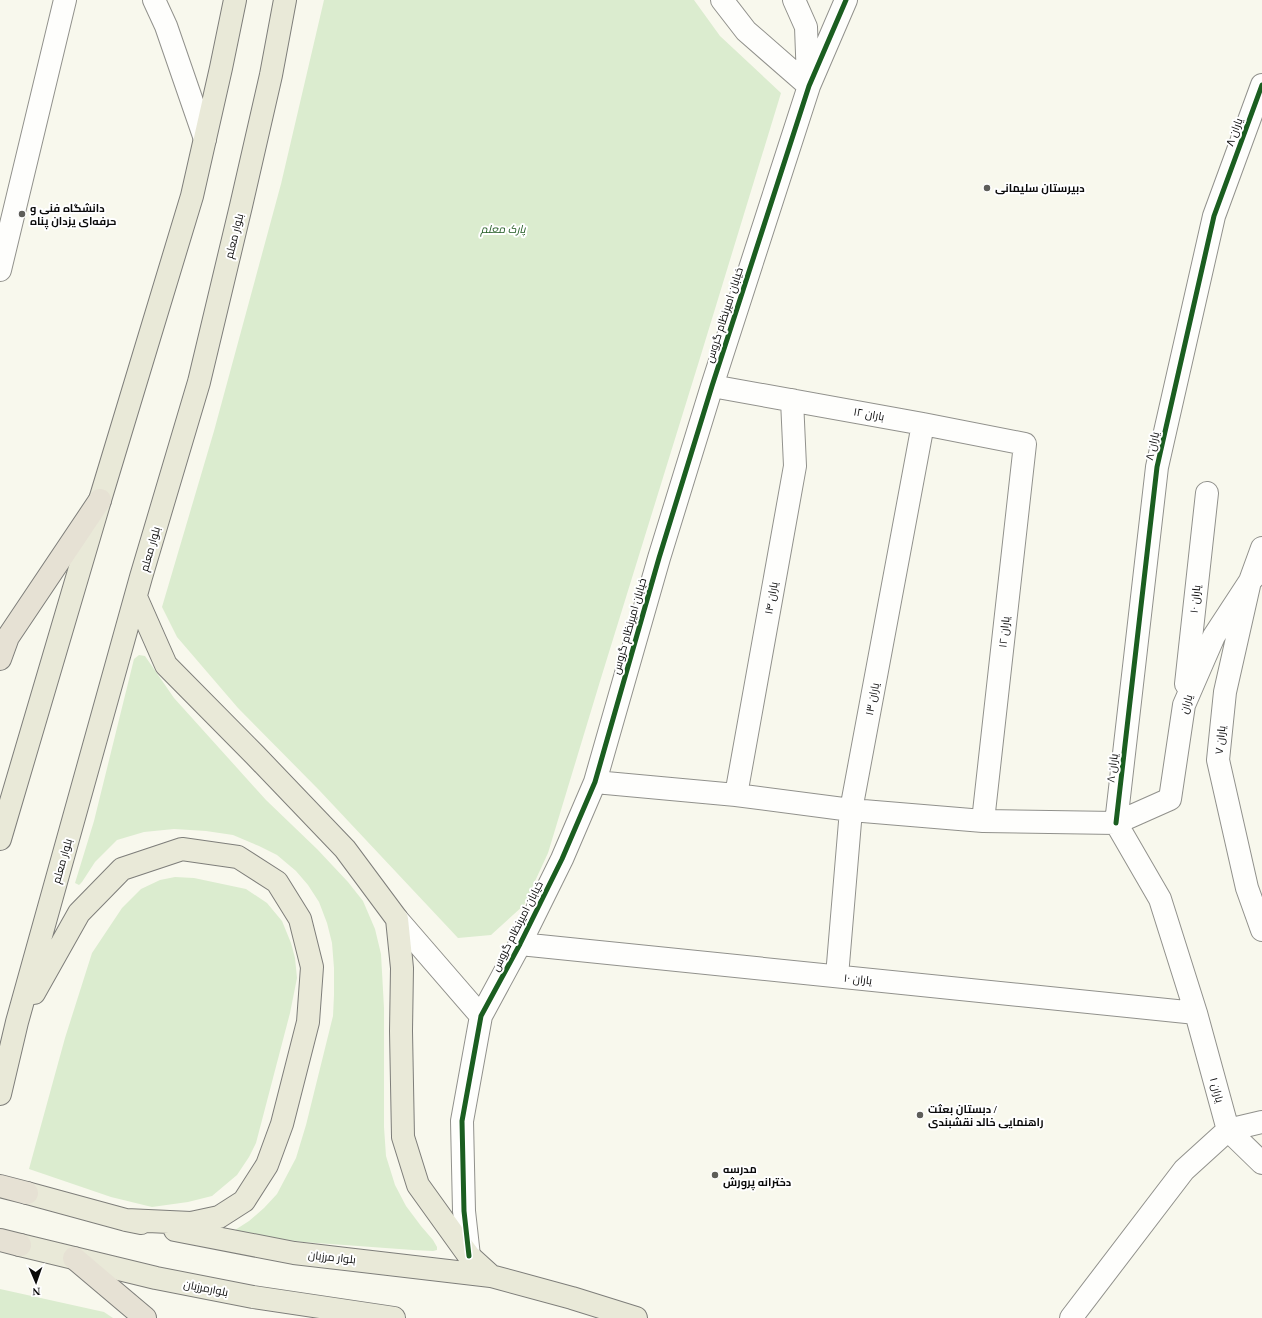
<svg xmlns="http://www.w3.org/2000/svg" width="1262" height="1318" viewBox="0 0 1262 1318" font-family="'Times New Roman',Cairo,serif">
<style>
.green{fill:#dbeccf}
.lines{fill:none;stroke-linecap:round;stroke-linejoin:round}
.minor-casing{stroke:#91918c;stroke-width:24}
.major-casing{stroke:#7e7e7a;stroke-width:24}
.highway-casing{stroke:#7e7e7a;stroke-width:24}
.minor{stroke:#fefefc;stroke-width:22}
.major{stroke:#e9e9d8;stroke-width:22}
.highway{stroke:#e6e1d4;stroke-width:22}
.cycleway-casing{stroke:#fff;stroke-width:8}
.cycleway{stroke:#1b5e20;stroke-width:5}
.poi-dot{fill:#5d5d59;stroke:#fff;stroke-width:1.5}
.labels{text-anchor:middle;stroke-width:4;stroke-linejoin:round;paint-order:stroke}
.street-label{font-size:11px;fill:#0a0a0a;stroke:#fff}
.poi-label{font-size:11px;font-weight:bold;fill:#0a0a0a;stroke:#fff;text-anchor:start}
.park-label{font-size:11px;font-style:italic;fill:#215a22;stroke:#fff}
</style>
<rect width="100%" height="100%" fill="#f8f8ed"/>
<path class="green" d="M324,0H694L720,36L781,93L700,358L601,678L548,853L524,905L491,935L458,938L319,790L238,708L177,637L162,607L214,431L281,184Z
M139,655L145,656L174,698L266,800L317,849L348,882L363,901L375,929L381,954L384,1008V1127L386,1156L395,1185L406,1206L421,1226L433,1240L437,1247V1250L433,1251L413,1250L303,1242L235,1233V1230L249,1221L264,1208L277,1194L296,1158L306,1125L333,1016L334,995V968L332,943L327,923L319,902L308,885L296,871L277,855L259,846L233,835L206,831L174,829L144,832L117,840L95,862L82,882L79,885L75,883L94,821L134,659Z
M175,877L194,878L246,889L267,903L282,921L291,943L295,958L297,978L290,1013L256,1143L249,1157L237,1175L212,1196L188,1202L152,1207L111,1197L29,1169L65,1038L92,953L122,908L141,889L160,880Z
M0,1289L104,1312L113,1318H0Z"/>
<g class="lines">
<g class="minor-casing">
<path id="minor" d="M154,0L166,26L205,139
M722,0L746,31L809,86
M794,0L806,27L808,80
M0,270L65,0
M712,386L923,424L1025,444L983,821
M1262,548L1250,581L1225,692L1218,760L1247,888L1262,930
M1186,684L1207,493
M595,782L736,795L851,810L983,821L1116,823L1170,799L1184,705L1214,636L1250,581L1262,569
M736,795L795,466L792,400
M1116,823L1157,467L1214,216L1262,85
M397,919L481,1016
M520,944L1196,1013
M837,976L851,810L923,424
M1228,1130L1262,1163
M1228,1130L1262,1122
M469,1256L464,1211L462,1121L481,1016L520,944L562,859L595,782L659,558L712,386L809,86L846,0
M1071,1318L1184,1170L1228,1130L1196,1013L1160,899L1116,823"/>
</g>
<g class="major-casing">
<path id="major" d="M136,597L166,665L255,755L345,849L397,919L402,968L401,1031L403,1137L418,1185L469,1256L491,1276
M0,839L100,500L192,196L221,68L235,0
M34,993L79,913L122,869L182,849L238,857L277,882L300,919L312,967L308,1022L282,1124L267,1165L244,1201L219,1217L191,1223L126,1220
M0,1094L17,1022L141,577L199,382L241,206L271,75L285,0
M27,1193L126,1220L141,1223
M175,1230L294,1253L491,1276L572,1298L636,1318
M20,1245L156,1278L253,1297L394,1318"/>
</g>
<g class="highway-casing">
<path id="highway" d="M0,659L8,637L100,500
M0,1186L27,1193
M0,1240L20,1245
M74,1258L145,1318"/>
</g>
<use href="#minor" class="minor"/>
<use href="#major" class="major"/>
<use href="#highway" class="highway"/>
<g class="cycleway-casing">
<path id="cycleway" d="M1116,823L1157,467L1214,216L1262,85
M469,1256L464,1211L462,1121L481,1016L520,944L562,859L595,782L659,558L712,386L809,86L846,0"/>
</g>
<use href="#cycleway" class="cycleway"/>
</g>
<g class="poi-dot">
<circle cx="987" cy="188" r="4"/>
<circle cx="22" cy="214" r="4"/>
<circle cx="920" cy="1115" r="4"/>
<circle cx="715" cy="1175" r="4"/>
</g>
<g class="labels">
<g class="street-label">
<text transform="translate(1234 132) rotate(-70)" y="4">یاران ۸</text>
<text transform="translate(234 236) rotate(-76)" y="4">بلوار معلم</text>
<text transform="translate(724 315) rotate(-72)" y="4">خیابان امیرنظام گروس</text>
<text transform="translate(869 414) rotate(10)" y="4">باران ۱۲</text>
<text transform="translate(1152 446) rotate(-77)" y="4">یاران ۸</text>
<text transform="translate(150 549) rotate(-74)" y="4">بلوار معلم</text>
<text transform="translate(771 598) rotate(-80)" y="4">یاران ۱۴</text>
<text transform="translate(1195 599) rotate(-84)" y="4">یاران ۱۰</text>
<text transform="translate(629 626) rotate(-74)" y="4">خیابان امیرنظام گروس</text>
<text transform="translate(1004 632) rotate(-84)" y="4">یاران ۱۲</text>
<text transform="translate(872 699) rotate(-79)" y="4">یاران ۱۳</text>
<text transform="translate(1186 704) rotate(-73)" y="4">یاران</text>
<text transform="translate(1220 740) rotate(-84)" y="4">یاران ۷</text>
<text transform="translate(1112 768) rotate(-83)" y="4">یاران ۸</text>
<text transform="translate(62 861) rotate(-74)" y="4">بلوار معلم</text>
<text transform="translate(517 926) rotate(-63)" y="4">خیابان امیرنظام گروس</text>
<text transform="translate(858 979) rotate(6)" y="4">یاران ۱۰</text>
<text transform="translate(1217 1090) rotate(75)" y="4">یاران ۱</text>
<text transform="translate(332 1257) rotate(6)" y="4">بلوار مرزبان</text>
<text transform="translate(206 1288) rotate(11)" y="4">بلوارمرزبان</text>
</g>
<g class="poi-label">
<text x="995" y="192">دبیرستان سلیمانی</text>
<text x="30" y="212">دانشگاه فنی و<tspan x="30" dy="13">حرفه‌ای یزدان پناه</tspan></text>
<text x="928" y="1113">دبستان بعثت /<tspan x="928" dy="13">راهنمایی خالد نقشبندی</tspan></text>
<text x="723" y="1173">مدرسه<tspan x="723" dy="13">دخترانه پرورش</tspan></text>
</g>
<g class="park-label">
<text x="503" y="233">پارک معلم</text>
</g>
</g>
<g transform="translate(36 1282) rotate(178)" stroke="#ffffff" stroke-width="3" paint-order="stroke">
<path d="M0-3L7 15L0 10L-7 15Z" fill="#0a0a0a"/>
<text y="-6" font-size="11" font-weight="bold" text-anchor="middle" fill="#0a0a0a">N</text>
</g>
</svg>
